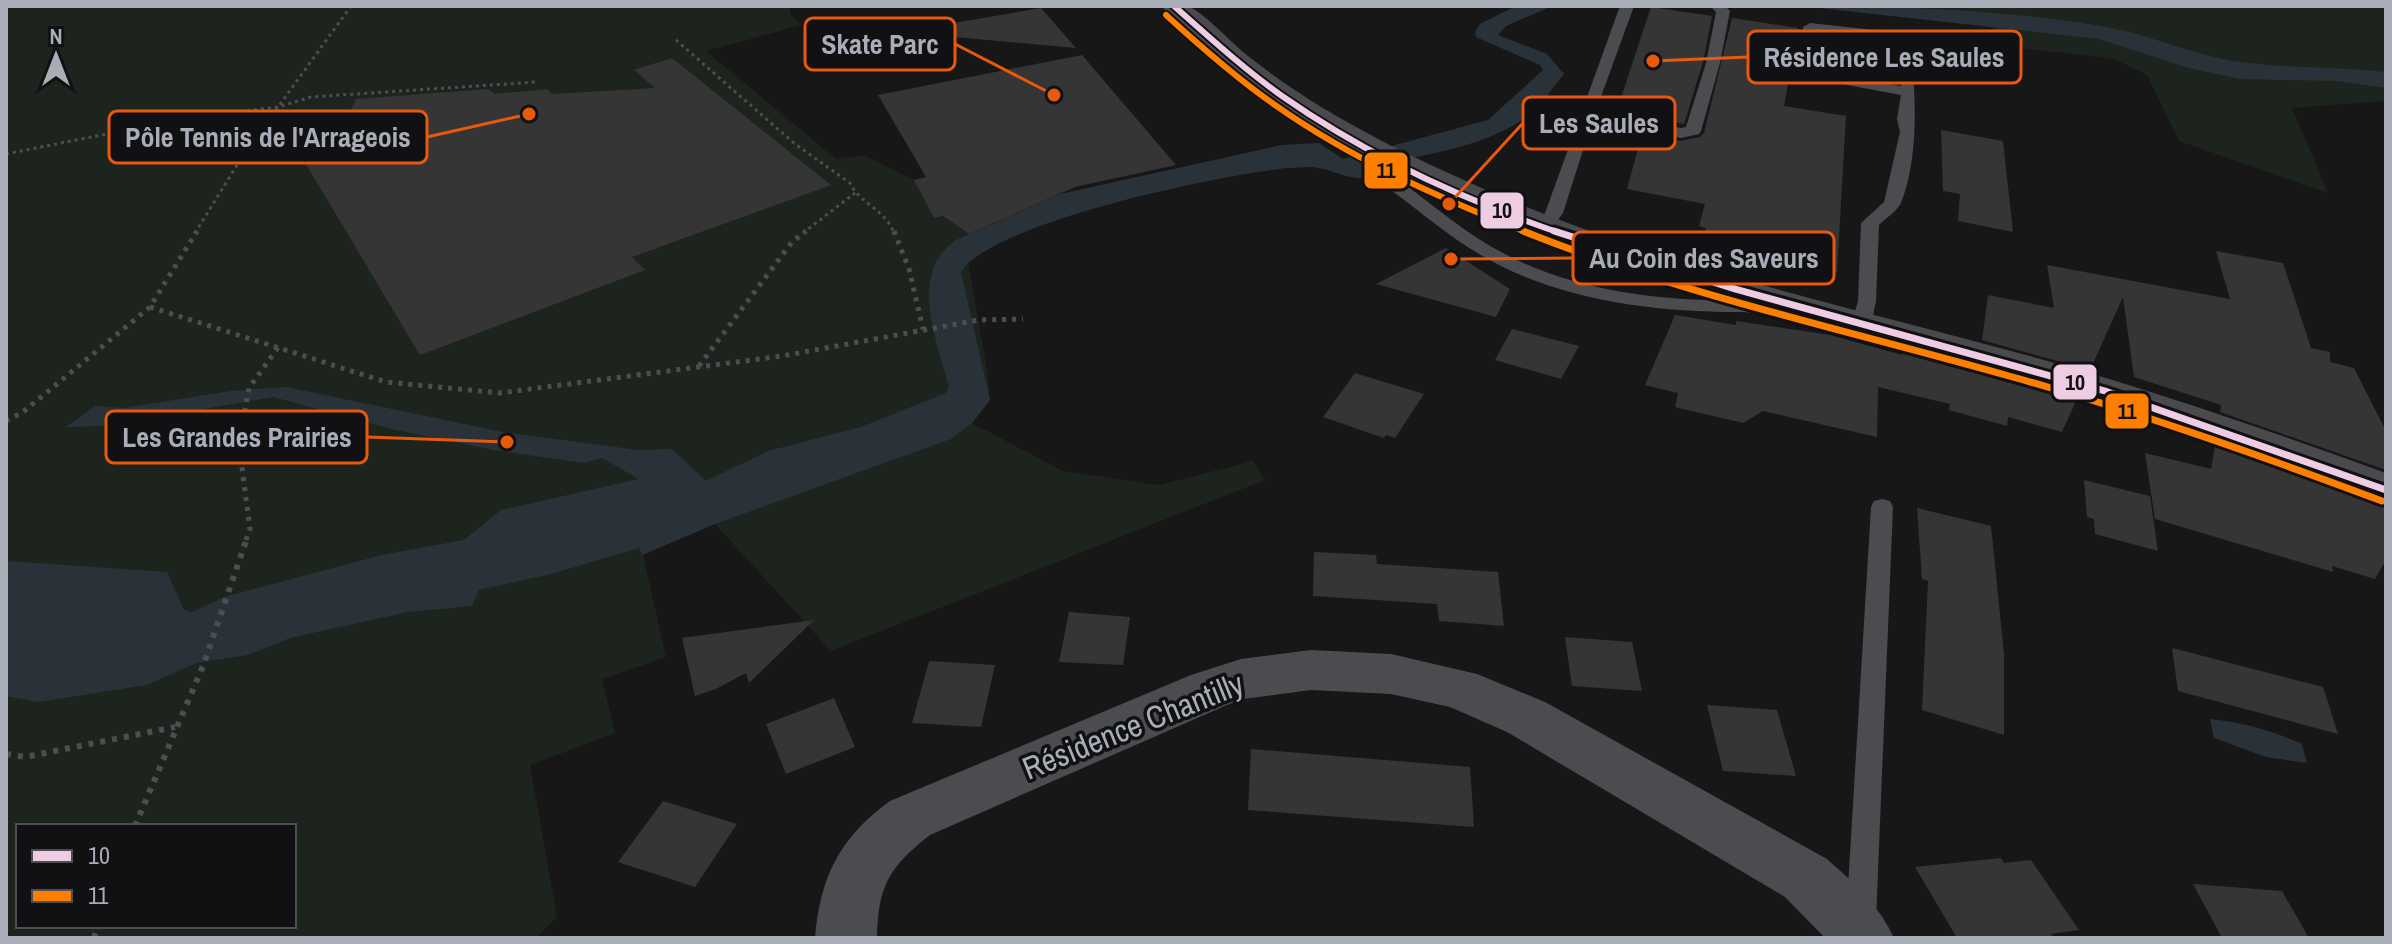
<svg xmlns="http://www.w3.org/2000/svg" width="2392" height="944" viewBox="0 0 2392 944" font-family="'Archivo Narrow',sans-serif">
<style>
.green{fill:#1d241e;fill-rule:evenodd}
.water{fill:#2a3239}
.building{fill:#353536}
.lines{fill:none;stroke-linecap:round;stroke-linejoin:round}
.path-far2{stroke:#4d4e52;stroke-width:3;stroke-dasharray:3 4;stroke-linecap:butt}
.path-far1{stroke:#4d4e52;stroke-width:5;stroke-dasharray:4 6;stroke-linecap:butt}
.path{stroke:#4d4e52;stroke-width:6;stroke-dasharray:5 7;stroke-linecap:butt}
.service{fill:#4b4c50;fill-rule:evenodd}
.minor{fill:#4b4c50;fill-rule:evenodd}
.secondary{fill:#4a4a4e;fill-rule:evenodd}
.bus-1-far1-casing{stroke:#111113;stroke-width:10}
.bus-1-casing{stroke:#111113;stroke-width:13}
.bus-2-far1-casing{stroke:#111113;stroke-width:10}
.bus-2-casing{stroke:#111113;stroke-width:13}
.bus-1-far1{stroke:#edcce4;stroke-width:6}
.bus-1{stroke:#edcce4;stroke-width:7}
.bus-2-far1{stroke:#fe7f00;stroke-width:6}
.bus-2{stroke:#fe7f00;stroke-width:7}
.labels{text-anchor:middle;stroke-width:7;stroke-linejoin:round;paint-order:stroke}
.near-street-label{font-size:32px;fill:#a8adb8;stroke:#111113}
.leader{fill:none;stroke:#e8590c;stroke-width:3}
.callout-dot{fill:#e8590c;stroke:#111113;stroke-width:3}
.callout{fill:#111113;stroke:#e8590c;stroke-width:3}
.callout-label{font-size:28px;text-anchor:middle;font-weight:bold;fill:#a8adb8}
.line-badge{stroke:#111113;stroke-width:3}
.pale-badge-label{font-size:22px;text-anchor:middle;font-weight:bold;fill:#111}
</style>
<rect width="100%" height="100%" fill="#171717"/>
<path class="green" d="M6,6H789L791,15L801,25L706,51L836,159L864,155L914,180L934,218L943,216L969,234L956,240L965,245L988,376L990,400L972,423L1063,471L1159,485L1253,461L1265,480L831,651L715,524L643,555L666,657L602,679L615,733L530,765L557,917L536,938H6ZM18,826H294V926H18Z
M1869,6H2386V101L2292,108L2328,193L2179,141L2147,75L2114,59L1997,45L1991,21Z"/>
<path class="water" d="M1516,6H1552L1506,26L1498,35L1547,54L1564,74C1551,90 1539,109 1522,120C1478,150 1413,156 1362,168L1366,177C1351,181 1335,171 1319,168C1309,166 1299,168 1289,168C1228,173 991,222 961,272L990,400L972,423L951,439L715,524L642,555L639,548L551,574L479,590L472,606L408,612L290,638L248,655L196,663L147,685L38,702L6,696V561L167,572L184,610L192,612L224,597L382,555L464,540L501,510L639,479L602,458L584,463L493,450L387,428L273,397L104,426L66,427L95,406L123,408L231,391L286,387L503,432L638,450L672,449L706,481L768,451L861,427L946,393L949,387C938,343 907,273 956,240L1060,194L1282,145L1319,143L1343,159L1488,120L1543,70L1540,65L1476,37L1475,32L1480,24Z
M1801,6C1901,6 2013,10 2111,28C2154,36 2195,56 2240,62C2287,68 2338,67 2386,72V88L2338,81L2240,79L2189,68L2099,39Z
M2210,719C2242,722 2273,731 2302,744L2307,763L2266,757L2214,738Z"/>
<path class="building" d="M1651,7L1712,16L1703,62L1684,124L1617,110Z
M1041,8L1076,48L943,36L942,25Z
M1732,18L1798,28L1784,106L1846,116L1837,272L1758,257V251L1703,241L1706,228L1699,226L1705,204L1627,189L1642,134L1680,141L1700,137L1704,133Z
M1082,55L1176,165L1075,187L969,234L943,216L934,218L914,180L926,177L878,95Z
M672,58L831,185L632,257L645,270L420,355L295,146L340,132L356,99L488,89L495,94L547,89L552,94L655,88L634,70Z
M1941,130L2003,141L2013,232L1958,221L1960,194L1943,191Z
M1446,248L1510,289L1496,317L1376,284Z
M2216,251L2283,263L2311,348L2330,352V362L2354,368L2386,431V470L2220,412L2221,405L2134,377L2123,297L2090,370L1982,340L1988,295L2054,308L2047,265L2230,299Z
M1675,315L1736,325V321L1830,335L1902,355V350L2077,399L2062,432L2008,417L2007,426L1949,410L1950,404L1878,387L1877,437L1763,411L1743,423L1675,407L1678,393L1645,385Z
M1512,329L1579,346L1561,379L1495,360Z
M1355,373L1424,394L1395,438L1386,435L1384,438L1323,417Z
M2215,446L2386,508V560L2375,579L2332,566L2333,572L2155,519L2145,453L2211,469Z
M2084,480L2150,496L2158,551L2095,534L2094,519L2087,517Z
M1917,508L1991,526L2004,654V735L1922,710L1928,581L1922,579Z
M1314,552L1376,555L1377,564L1498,572L1504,626L1439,621L1437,604L1313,596Z
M1069,612L1130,617L1123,665L1059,662Z
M814,620L749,683L746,673L716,689L695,696L682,638Z
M1565,637L1632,642L1642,691L1572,686Z
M2172,648L2323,687L2338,734L2178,691Z
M929,661L995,665L981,727L912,723Z
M834,698L855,747L786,774L766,724Z
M1707,705L1777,710L1796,776L1723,771Z
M1251,749L1470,767L1474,827L1248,810Z
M663,801L737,824L695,887L618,862Z
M2001,858L2004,863L2031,860L2079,930L2051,934L2054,938H1957L1915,867Z
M2193,884L2282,891L2309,938H2222Z"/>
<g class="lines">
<path class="path-far2" d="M676,40L795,144L850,183C861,205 884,208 894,233
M6,154L192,117L278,107L311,97L536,82
M195,233L242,157L351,6
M803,233L855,193"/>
<path class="path-far1" d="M894,231L909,269L923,329
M150,307L386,382L500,393L782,356L979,320L1023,319
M699,366L792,242L806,231
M6,421L23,412L150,307L197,231
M246,540L250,529L239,445L249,388L279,346"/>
<path class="path" d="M6,754L25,757L175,727
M135,826L203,666L247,538
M94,938L98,926"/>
<path class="service" d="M1620,6H1634L1595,113L1681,128L1686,127L1706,63L1716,12L1710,6H1725L1730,11L1720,63L1701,131L1699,134L1681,138L1592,122L1563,213L1550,231H1538L1535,227L1545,213Z
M1810,23L1902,33L1909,37C1916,87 1920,155 1901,203C1897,211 1886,218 1879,225L1876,301L1871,325L1861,331L1851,325L1858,301L1861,223L1884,202L1900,132L1897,119L1901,95L1804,77L1803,27ZM1817,32L1895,40L1901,86L1816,71Z
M1414,165L1422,170L1407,186C1438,209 1468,235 1503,253C1587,298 1692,304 1786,299L1795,305C1784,317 1752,312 1736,312C1654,312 1559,300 1486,258C1452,239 1422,213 1391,190L1389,186L1391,182Z
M1882,499L1890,501L1893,507L1876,920L1872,930L1861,934L1850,930L1846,920L1871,507L1874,501Z"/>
<path class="minor" d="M1311,650L1391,654L1477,674L1545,702L1827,859C1854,883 1879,905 1894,938H1825L1785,897L1507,732L1450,707L1391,694L1311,690L1243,699L1227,705L930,835C889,867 878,886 877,938H815C820,877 840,837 890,801L1191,675L1241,659Z"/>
<path class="secondary" d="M1161,6C1169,6 1179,4 1187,6C1200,9 1231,42 1243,52C1318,113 1404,154 1491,192C1662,267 1847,306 2026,355C2148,388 2267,430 2386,473V505L2132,412L1691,287L1590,255L1492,218L1396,175L1303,124L1231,71Z"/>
<g class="bus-1-far1-casing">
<path id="bus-1-far1" d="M1174,6C1209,37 1244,69 1282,96C1365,154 1464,200 1560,233"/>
</g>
<g class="bus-1-casing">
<path id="bus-1" d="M1554,231L1735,289L2105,391L2386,490"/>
</g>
<g class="bus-2-far1-casing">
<path id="bus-2-far1" d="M1166,15C1201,47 1236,78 1275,105C1353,160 1440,198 1528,233"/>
</g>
<g class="bus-2-casing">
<path id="bus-2" d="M1523,231C1680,294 1847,330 2009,376C2136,411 2259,455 2382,501"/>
</g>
<use href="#bus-1-far1" class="bus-1-far1"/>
<use href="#bus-1" class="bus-1"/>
<use href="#bus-2-far1" class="bus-2-far1"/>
<use href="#bus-2" class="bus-2"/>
</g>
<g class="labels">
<g class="near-street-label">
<text transform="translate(1133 726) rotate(-22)" y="11">Résidence Chantilly</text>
</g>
</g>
<path class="leader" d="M1054 95L955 44M1653 61L1748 57M1449 204L1523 123M529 114L427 137M1451 259L1573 258M507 442L367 437"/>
<g class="callout-dot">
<circle cx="1054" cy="95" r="8"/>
<circle cx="1653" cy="61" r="8"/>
<circle cx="1449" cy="204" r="8"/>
<circle cx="529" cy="114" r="8"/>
<circle cx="1451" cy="259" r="8"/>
<circle cx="507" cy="442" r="8"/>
</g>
<g class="callout">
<rect x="805" y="18" width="150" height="52" rx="8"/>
<rect x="1748" y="31" width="273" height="52" rx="8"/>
<rect x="1523" y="97" width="152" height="52" rx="8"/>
<rect x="109" y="111" width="318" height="52" rx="8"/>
<rect x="1573" y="232" width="261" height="52" rx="8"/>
<rect x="106" y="411" width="261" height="52" rx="8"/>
</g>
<g class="callout-label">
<text x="880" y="54">Skate Parc</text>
<text x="1884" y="67">Résidence Les Saules</text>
<text x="1599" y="133">Les Saules</text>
<text x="268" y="147">Pôle Tennis de l'Arrageois</text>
<text x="1704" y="268">Au Coin des Saveurs</text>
<text x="237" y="447">Les Grandes Prairies</text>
</g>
<g class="line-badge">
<rect x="1363" y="151" width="46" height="39" rx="8" fill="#fe7f00"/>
<rect x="1479" y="191" width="46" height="39" rx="8" fill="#edcce4"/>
<rect x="2052" y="363" width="46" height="38" rx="8" fill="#edcce4"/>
<rect x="2104" y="392" width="46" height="38" rx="8" fill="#fe7f00"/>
</g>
<g class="pale-badge-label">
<text x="1386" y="178">11</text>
<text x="1502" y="218">10</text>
<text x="2075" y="390">10</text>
<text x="2127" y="419">11</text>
</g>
<rect width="2392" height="944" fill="none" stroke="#a8adb8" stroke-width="16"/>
<rect x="16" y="824" width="280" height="104" fill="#111113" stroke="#4d4f55" stroke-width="2"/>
<rect x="32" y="850" width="40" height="12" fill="#edcce4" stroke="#4d4f55" stroke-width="2"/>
<text x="88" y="864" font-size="24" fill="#a8adb8">10</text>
<rect x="32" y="890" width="40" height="12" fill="#fe7f00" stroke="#4d4f55" stroke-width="2"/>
<text x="88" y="904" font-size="24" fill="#a8adb8">11</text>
<g transform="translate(56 56)" stroke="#111113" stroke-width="6" paint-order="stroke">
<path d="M0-6L14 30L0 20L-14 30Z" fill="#a8adb8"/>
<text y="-12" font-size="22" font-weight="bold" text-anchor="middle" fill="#a8adb8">N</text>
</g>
</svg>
